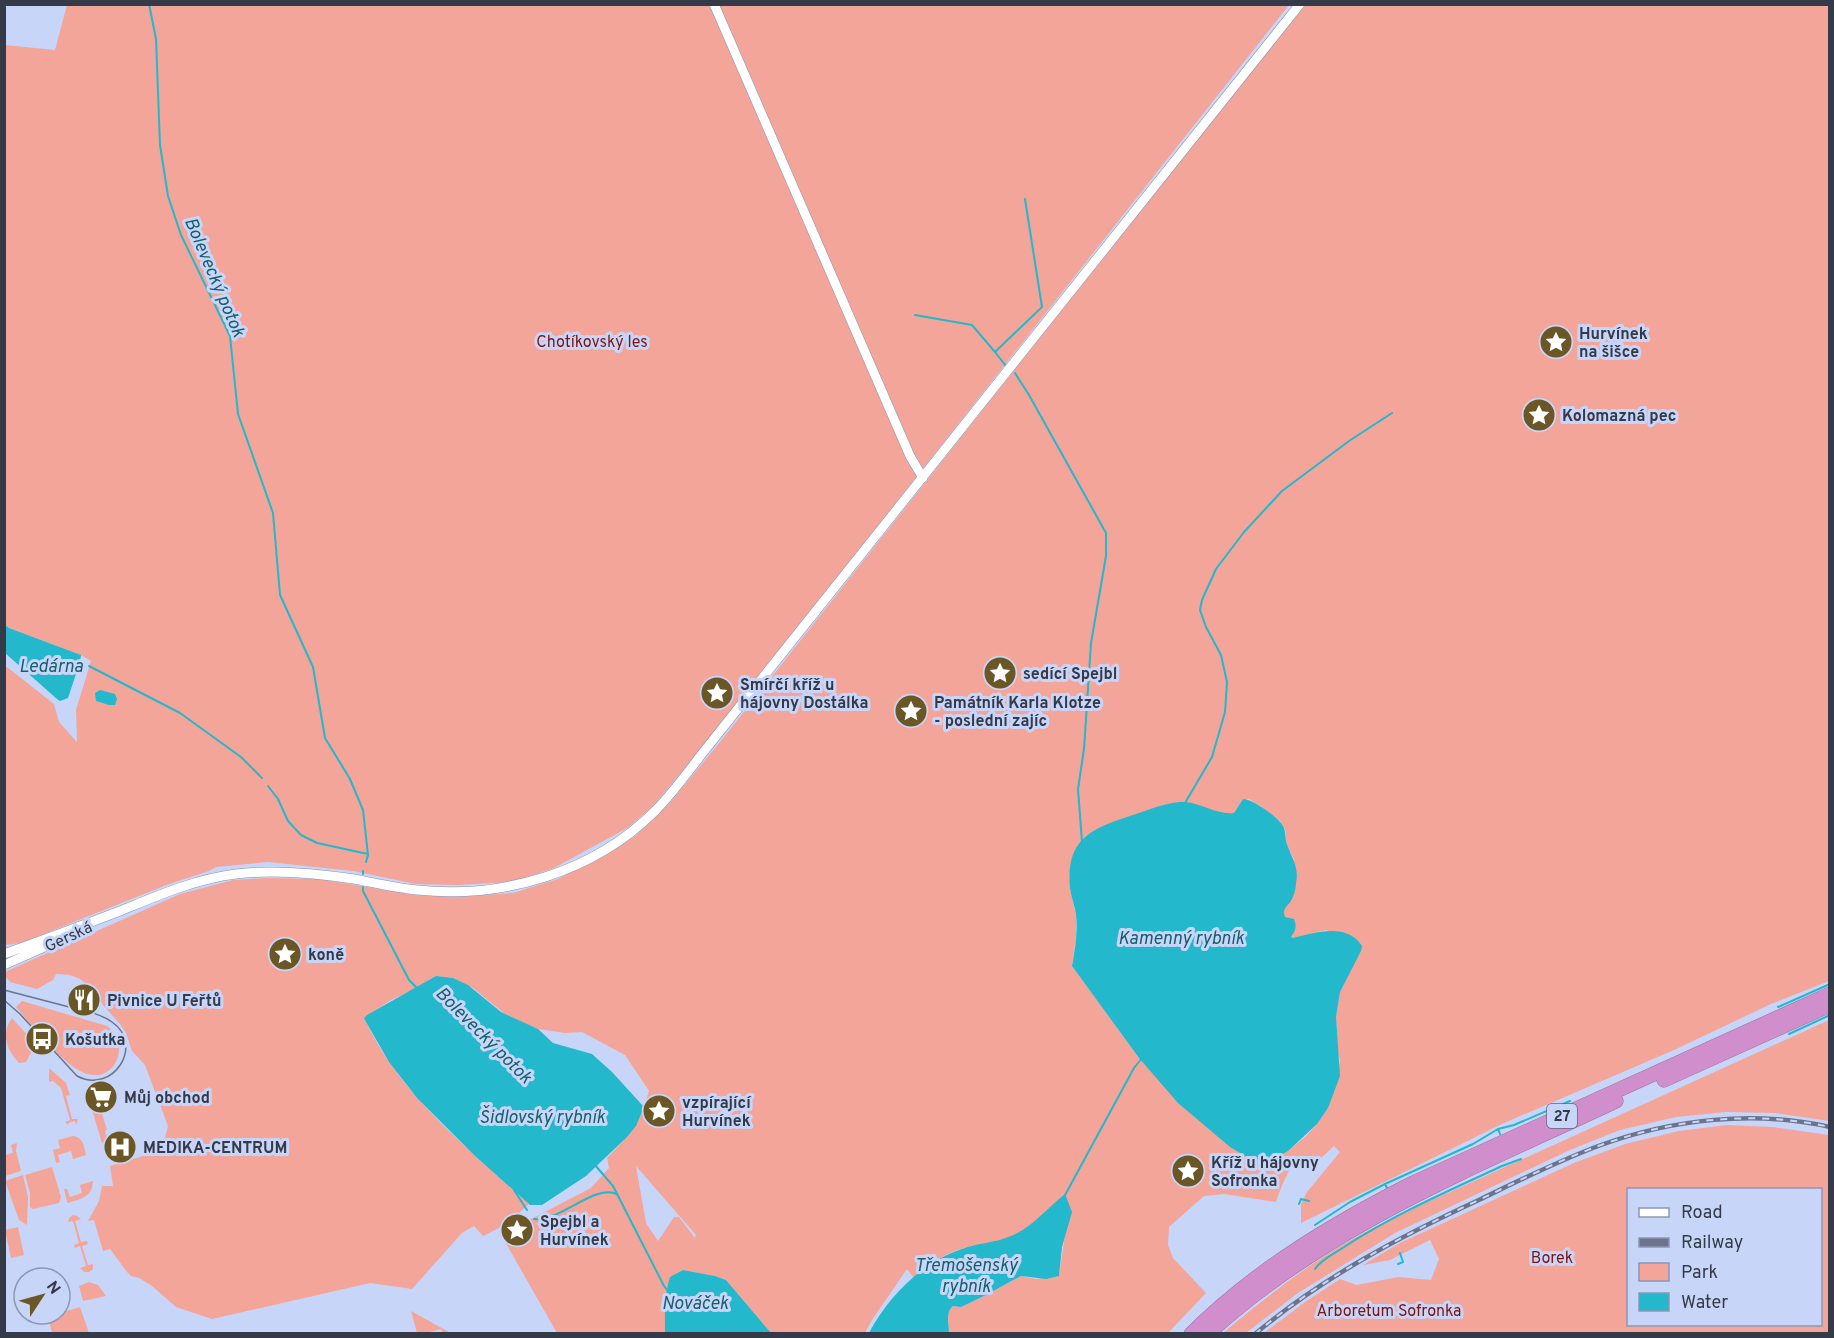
<svg xmlns="http://www.w3.org/2000/svg" width="1834" height="1338" viewBox="0 0 1834 1338" font-family="Overpass,sans-serif">
<style>
.green{fill:#f4a599;fill-rule:evenodd}
.water{fill:#23b8cb}
.lines{fill:none;stroke-linecap:round;stroke-linejoin:round}
.stream{stroke:#23b8cb;stroke-width:2}
.minor-casing{stroke:#8693b4;stroke-width:10}
.highway-casing{stroke:#9a719e;stroke-width:15}
.minor{stroke:#fff;stroke-width:9}
.highway{stroke:#d08ecc;stroke-width:14}
.tram{stroke:#6b748b;stroke-width:1.5}
.rail-casing{stroke:#6b748b;stroke-width:4.5}
.rail{stroke:#c7d5f9;stroke-width:2;stroke-dasharray:7;stroke-linecap:butt}
.labels{text-anchor:middle;stroke-width:6;stroke-linejoin:round;paint-order:stroke}
.shield{fill:#c7d5f9;stroke:#61687e;stroke-width:1.5}
.shield-label{font-size:15px;font-weight:bold;fill:#353a49}
.poi-label{font-size:16px;font-weight:bold;fill:#353a49;stroke:#c7d5f9;text-anchor:start}
.park-label{font-size:16px;fill:#7f140f;stroke:#c7d5f9}
.street-label{font-size:16px;fill:#353a49;stroke:#c7d5f9}
.water-label{font-size:18px;font-style:italic;fill:#15606a;stroke:#c7d5f9}
</style>
<rect width="100%" height="100%" fill="#c7d5f9"/>
<path class="green" d="M67,5H1289L707,742L652,807L629,827L554,868L511,882L456,885L416,884L353,871L268,862L216,867L209,871L169,884L21,943L5,945L4,670L7,667L54,704L59,722L77,742L76,710L91,661L81,655L9,628L4,625L5,45L55,50Z
M1303,5H1829V981L1771,1004L1674,1050L1504,1123L1301,1223V1204L1307,1192L1340,1152L1334,1146L1321,1158C1316,1158 1307,1155 1302,1157C1290,1162 1280,1190 1276,1202L1224,1194L1204,1196L1169,1227L1168,1245L1173,1258L1206,1293L1168,1333H949C949,1324 945,1313 953,1306L961,1307L984,1296L1021,1276L1036,1279L1059,1276L1065,1235V1194C1047,1209 1032,1228 1010,1237C996,1242 980,1244 965,1248C946,1252 928,1265 914,1278L907,1269L872,1320L865,1333H771L726,1280L715,1276L683,1270L671,1277C664,1297 665,1313 665,1333H557L500,1233L535,1217L591,1188L609,1168L607,1158C630,1134 640,1123 649,1091L625,1055L582,1032L565,1033L538,1029L505,1014L473,988L453,978L436,976L409,992L391,1000L364,1018C399,1094 468,1149 529,1204L507,1224L483,1236L474,1226L462,1233L412,1289L370,1283L212,1319L176,1307L152,1286L139,1278L131,1276L127,1272L110,1249L103,1251L94,1220L88,1221L99,1201L102,1186H113L110,1166L159,1151L164,1141L168,1126L145,1065L132,1051L126,1033L120,1024L103,1005L95,990L80,979L70,975L56,974L53,980L37,989L10,982L5,976L7,971L180,894L233,880L267,878L320,879L415,895L456,897L513,893L558,879L635,836L669,804L724,737ZM1243,799H1249L1262,807L1280,821L1285,829L1287,846L1294,859L1292,900L1284,908L1283,913L1285,917L1293,919C1297,927 1296,930 1290,936L1292,938L1327,930L1347,976L1340,992L1336,1017L1337,1046L1340,1062L1328,1108L1317,1124L1306,1136L1288,1151L1275,1159L1139,1058L1072,966L1076,938V916L1070,888L1185,802L1223,814L1234,813ZM636,1166L696,1235L695,1238L679,1217H674L658,1241L646,1223Z
M22,1001L107,1026C131,1044 116,1082 87,1074C64,1067 32,1025 16,1007Z
M12,1018L38,1047L37,1050L33,1049L26,1062L19,1063C7,1050 0,1034 12,1018Z
M1829,1020V1121L1775,1113L1726,1112L1676,1117L1620,1130L1570,1150L1395,1233L1298,1293L1246,1333H1223C1264,1299 1306,1265 1353,1239C1370,1229 1388,1221 1406,1212Z
M49,1068L66,1083L70,1095L66,1096L72,1119H78L76,1125L75,1121L68,1123L69,1126L65,1122L70,1120L61,1088L53,1081L49,1082Z
M98,1100L107,1130L105,1131L108,1141L102,1143L90,1103Z
M1727,1125L1773,1127L1829,1135V1333H1264L1305,1302L1340,1279L1357,1285L1398,1277L1431,1280L1439,1259L1430,1240L1390,1260L1363,1265L1400,1243L1574,1163L1625,1144L1679,1131ZM1628,1190H1820V1324H1628Z
M73,1136C83,1137 84,1146 86,1155L73,1159L71,1151L58,1155L60,1162L56,1163L53,1150L60,1148L58,1140Z
M17,1143L16,1151L21,1171L5,1176V1155L13,1153L11,1145Z
M52,1167L61,1197L59,1203L33,1209L30,1207V1193L25,1175Z
M23,1175L28,1197L27,1225L19,1220L5,1181Z
M93,1181C92,1197 81,1199 68,1203L67,1202L64,1189H67L70,1197L82,1193L80,1185Z
M73,1215L77,1216L81,1219L75,1221L81,1242L87,1241L88,1244L82,1246L88,1265L93,1264V1269L89,1272H84L80,1268L86,1266L80,1246L75,1248L74,1245L79,1243L73,1221L68,1222L69,1218Z
M18,1227L24,1255L11,1258L5,1230Z
M89,1282L98,1285L106,1296L83,1301L79,1286Z
M80,1307L89,1333H52L48,1316L60,1314V1313Z
M411,1311L449,1332L443,1333L441,1329L426,1333H417Z"/>
<path class="water" d="M5,625L9,628L81,655L80,662L68,698L60,701L57,699L5,653Z
M100,690L115,694L117,699L115,705H109L96,701L95,693Z
M1243,799C1253,799 1281,819 1284,828C1286,834 1285,841 1288,847C1293,860 1299,868 1296,883C1296,888 1294,896 1291,901C1287,907 1282,908 1285,917L1294,919C1297,927 1296,930 1291,937L1293,938C1314,933 1347,922 1362,946L1361,951L1340,992L1336,1017L1340,1076L1328,1108L1317,1124L1288,1151L1275,1159L1262,1161L1245,1156L1230,1147L1178,1103L1139,1058L1072,966C1075,949 1078,932 1076,915C1075,906 1071,897 1070,888C1066,842 1087,830 1127,817C1143,812 1168,801 1185,802C1202,803 1216,815 1234,813Z
M436,976L453,978L468,985L501,1012L538,1029L553,1043L592,1054L612,1072L644,1107L636,1126L627,1137L586,1176L542,1205H530L474,1155L417,1098L389,1062L366,1022L364,1018L367,1015Z
M1065,1194L1072,1212L1062,1247L1059,1276L1046,1279L1021,1276L984,1296L961,1307L953,1306C945,1313 949,1324 949,1333H869C888,1297 922,1262 962,1249C977,1243 995,1243 1011,1236C1033,1227 1047,1208 1065,1194Z
M683,1270L715,1276L726,1280L771,1333H665C665,1313 664,1297 670,1277Z"/>
<g class="lines">
<path class="stream" d="M149,4L156,39L160,145L168,196L181,235L230,336L238,414L273,513L280,595L313,667L325,738L350,779L363,810L368,855L366,862
M915,315L972,325L995,352
M1006,366L995,352L1042,307L1025,199
M1015,373L1029,395L1106,533V556L1091,643L1084,749L1078,789L1082,842
M89,666L180,713L241,757L262,778
M268,786L278,799L288,821L301,835L317,843L368,854
M1185,803L1212,757L1225,712L1227,682L1221,655L1206,627L1200,610L1202,600L1216,569L1244,532L1282,491L1349,441L1392,413
M363,874V871
M363,887V891L409,980L418,989
M1778,1007L1830,984
M1789,1034L1830,1015
M1498,1129L1514,1125L1570,1101
M595,1165L613,1186L664,1286L668,1291
M1387,1188L1385,1184L1473,1144L1498,1129L1500,1134
M514,1190L527,1210
M1064,1197L1134,1068L1142,1058
M1299,1204L1301,1199L1309,1201
M534,1219C561,1222 593,1184 617,1194
M1315,1225L1350,1202L1385,1184
M1398,1264L1403,1262L1400,1253
M1315,1269C1321,1260 1332,1255 1341,1249C1391,1216 1448,1191 1502,1166L1521,1159"/>
<g class="minor-casing">
<path id="minor" d="M714,4L910,456L923,478
M4,954C43,940 81,926 120,911C157,896 195,879 236,874C275,869 315,873 354,879C375,883 396,888 417,890C502,899 593,873 655,811C675,791 692,766 709,745L1300,4
M4,965L65,938"/>
</g>
<g class="highway-casing">
<path id="highway" d="M1664,1080L1830,1005
M1191,1334C1255,1270 1334,1223 1413,1183L1830,994
M1208,1334C1325,1226 1474,1168 1616,1101"/>
</g>
<use href="#minor" class="minor"/>
<use href="#highway" class="highway"/>
<path class="tram" d="M4,990C27,996 50,1002 73,1008C86,1011 101,1014 112,1022C145,1045 113,1095 77,1076L20,1014L4,1000"/>
<g class="rail-casing">
<path id="rail" d="M1255,1334C1323,1277 1401,1236 1481,1199C1520,1180 1560,1160 1601,1145C1673,1119 1754,1110 1830,1127"/>
</g>
<use href="#rail" class="rail"/>
</g>
<defs>
<g id="sight-disc" transform="scale(1.725)"><circle r="9.5" fill="#6a5725" stroke="#c7d5f9"/><path d="M0-6L1.8-2.2L6-1.7L2.9 1.2L3.7 5.4L0 3.3L-3.7 5.4L-2.9 1.2L-6-1.7L-1.8-2.2Z" fill="#fff"/></g>
<g id="restaurant-disc" transform="scale(1.725)"><circle r="9.5" fill="#6a5725" stroke="#c7d5f9"/><path d="M-5-6h1v4h1v-4h1v4h1v-4h1v5L-1.5 .5V6h-2V.5L-5-1ZM5-6V6H3V1.5H1.5Q1.5-4 5-6Z" fill="#fff"/></g>
<g id="bus-disc" transform="scale(1.725)"><circle r="9.5" fill="#6a5725" stroke="#c7d5f9"/><path d="M-5-6H5V4H4V6H2V4H-2V6H-4V4H-5ZM-3.5-4V0h7V-4ZM-3.5 1.2v1.5H-2V1.2ZM2 1.2v1.5H3.5V1.2Z" fill="#fff"/></g>
<g id="supermarket-disc" transform="scale(1.725)"><circle r="9.5" fill="#6a5725" stroke="#c7d5f9"/><path d="M-6-5.5h2.5l.6 2H6L4.5 2H-2.5L-4.4-4H-6ZM-1.5 3.2a1.3 1.3 0 1 0 .1 0ZM3 3.2a1.3 1.3 0 1 0 .1 0Z" fill="#fff"/></g>
<g id="hospital-disc" transform="scale(1.725)"><circle r="9.5" fill="#6a5725" stroke="#c7d5f9"/><path d="M-5-5h3v3.5h4V-5h3V5h-3V1.5h-4V5h-3Z" fill="#fff"/></g>
</defs>
<g fill-rule="evenodd">
<use href="#sight-disc" x="1556" y="342"/>
<use href="#sight-disc" x="1539" y="415"/>
<use href="#sight-disc" x="1000" y="673"/>
<use href="#sight-disc" x="717" y="693"/>
<use href="#sight-disc" x="911" y="711"/>
<use href="#sight-disc" x="285" y="954"/>
<use href="#restaurant-disc" x="84" y="1000"/>
<use href="#bus-disc" x="42" y="1039"/>
<use href="#supermarket-disc" x="101" y="1097"/>
<use href="#sight-disc" x="659" y="1111"/>
<use href="#hospital-disc" x="120" y="1147"/>
<use href="#sight-disc" x="1188" y="1171"/>
<use href="#sight-disc" x="517" y="1230"/>
</g>
<g class="labels">
<rect class="shield" x="1547" y="1104" width="30" height="24" rx="4.5"/>
<g class="shield-label">
<text x="1562" y="1121">27</text>
</g>
<g class="poi-label">
<text x="1579" y="339">Hurvínek<tspan x="1579" dy="18">na šišce</tspan></text>
<text x="1562" y="421">Kolomazná pec</text>
<text x="1023" y="679">sedící Spejbl</text>
<text x="740" y="690">Smírčí kříž u<tspan x="740" dy="18">hájovny Dostálka</tspan></text>
<text x="934" y="708">Památník Karla Klotze<tspan x="934" dy="18">- poslední zajíc</tspan></text>
<text x="308" y="960">koně</text>
<text x="107" y="1006">Pivnice U Feřtů</text>
<text x="65" y="1045">Košutka</text>
<text x="124" y="1103">Můj obchod</text>
<text x="682" y="1108">vzpírající<tspan x="682" dy="18">Hurvínek</tspan></text>
<text x="143" y="1153">MEDIKA-CENTRUM</text>
<text x="1211" y="1168">Kříž u hájovny<tspan x="1211" dy="18">Sofronka</tspan></text>
<text x="540" y="1227">Spejbl a<tspan x="540" dy="18">Hurvínek</tspan></text>
</g>
<g class="park-label">
<text x="592" y="347">Chotíkovský les</text>
<text x="1552" y="1263">Borek</text>
<text x="1389" y="1316">Arboretum Sofronka</text>
</g>
<g class="street-label">
<text transform="translate(68 936) rotate(-25)" y="6">Gerská</text>
</g>
<g class="water-label">
<text transform="translate(215 277) rotate(67)" y="6">Bolevecký potok</text>
<text x="51" y="672">Ledárna</text>
<text x="1181" y="944">Kamenný rybník</text>
<text transform="translate(484 1035) rotate(45)" y="6">Bolevecký potok</text>
<text x="542" y="1123">Šidlovský rybník</text>
<text x="966" y="1271">Třemošenský<tspan x="966" dy="21">rybník</tspan></text>
<text x="695" y="1309">Nováček</text>
</g>
</g>
<rect width="1834" height="1338" fill="none" stroke="#353a49" stroke-width="12"/>
<rect x="1627" y="1188" width="195" height="138" fill="#c7d5f9" stroke="#8d97b3" stroke-width="1.5"/>
<rect x="1639" y="1208" width="30" height="9" fill="#ffffff" stroke="#8d97b3" stroke-width="1.5"/>
<text x="1681" y="1218" font-size="18" fill="#353a49">Road</text>
<rect x="1639" y="1238" width="30" height="9" fill="#6b748b" stroke="#8d97b3" stroke-width="1.5"/>
<text x="1681" y="1248" font-size="18" fill="#353a49">Railway</text>
<rect x="1639" y="1263" width="30" height="18" fill="#f4a599" stroke="#8d97b3" stroke-width="1.5"/>
<text x="1681" y="1278" font-size="18" fill="#353a49">Park</text>
<rect x="1639" y="1293" width="30" height="18" fill="#23b8cb" stroke="#8d97b3" stroke-width="1.5"/>
<text x="1681" y="1308" font-size="18" fill="#353a49">Water</text>
<g transform="translate(42 1296) rotate(54)"><circle r="28" fill="#c7d5f9" stroke="#8d97b3" stroke-width="1.5"/>
<path d="M0-4.5L10 22L0 15L-10 22Z" fill="#6a5725"/>
<text y="-9" font-size="16" font-weight="bold" text-anchor="middle" fill="#353a49">N</text>
</g>
</svg>
